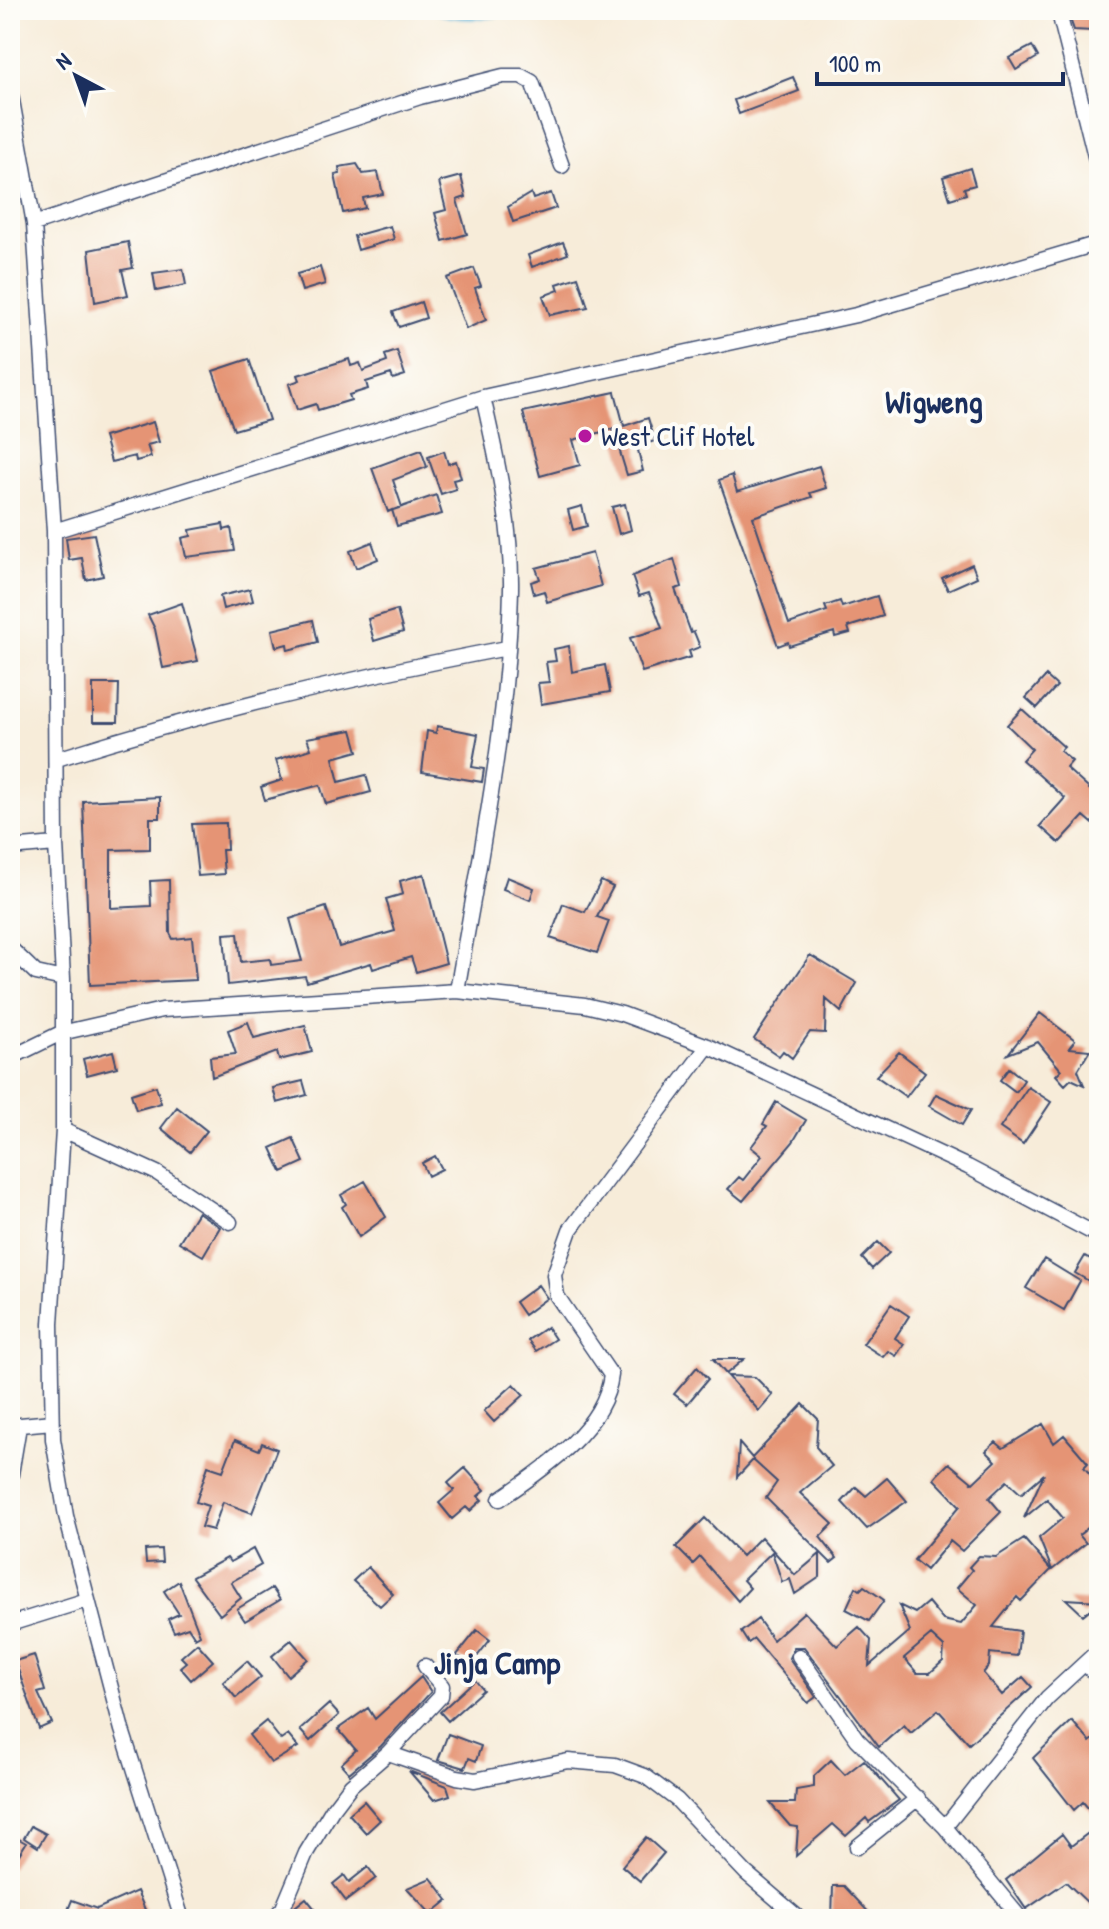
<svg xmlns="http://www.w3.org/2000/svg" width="1109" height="1929" viewBox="0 0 1109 1929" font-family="'Patrick Hand',sans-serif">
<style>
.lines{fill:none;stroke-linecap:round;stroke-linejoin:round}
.stream{stroke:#5cb6da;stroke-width:5}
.building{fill:#e59475;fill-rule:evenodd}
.minor-casing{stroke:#3c4b70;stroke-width:17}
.minor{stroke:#fff;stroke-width:14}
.poi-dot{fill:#b5179e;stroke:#fdfcf7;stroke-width:3}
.labels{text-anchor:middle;stroke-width:8;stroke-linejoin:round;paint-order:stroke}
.poi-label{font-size:28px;fill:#1b2f5e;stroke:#fdfcf7;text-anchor:start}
.quarter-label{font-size:32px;font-weight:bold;fill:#1b2f5e;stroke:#fdfcf7}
</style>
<rect width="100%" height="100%" fill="#fdfcf7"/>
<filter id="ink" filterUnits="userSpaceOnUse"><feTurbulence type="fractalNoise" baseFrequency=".0125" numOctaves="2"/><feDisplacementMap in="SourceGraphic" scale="16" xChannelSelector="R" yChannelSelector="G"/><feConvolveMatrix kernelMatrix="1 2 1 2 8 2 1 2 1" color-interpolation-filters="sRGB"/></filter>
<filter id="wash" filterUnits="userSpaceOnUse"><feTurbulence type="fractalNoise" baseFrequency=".006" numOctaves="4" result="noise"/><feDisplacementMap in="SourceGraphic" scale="32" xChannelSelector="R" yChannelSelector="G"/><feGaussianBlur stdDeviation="1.8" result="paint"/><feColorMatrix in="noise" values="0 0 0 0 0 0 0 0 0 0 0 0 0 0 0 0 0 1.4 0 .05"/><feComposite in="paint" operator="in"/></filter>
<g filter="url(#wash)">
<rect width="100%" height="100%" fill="#f7ecd9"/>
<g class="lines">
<path class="stream" d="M431,10C459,21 491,18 519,10"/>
</g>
<g id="blocks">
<path class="building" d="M1067,10L1094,11L1093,31L1074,30Z
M1032,46L1038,57L1016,70L1009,58Z
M793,77L799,91L739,114L734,100Z
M357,164L363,174L378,172L383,194L363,198L365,208L343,213L335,175L340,174L339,167Z
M970,168L975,185L964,188L966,194L950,199L943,177Z
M461,176L466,197L457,200L467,234L443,241L435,213L446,210L439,182Z
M531,193L533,199L551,193L556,208L513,222L508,207Z
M390,226L394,239L358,250L354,236Z
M128,242L133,268L122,270L128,295L95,302L89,250Z
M563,242L568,254L532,267L528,255Z
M320,267L325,284L302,291L297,274Z
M474,268L481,286L475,288L486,320L466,329L447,278Z
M183,269L186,285L156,291L153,273Z
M578,277L588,307L550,315L543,296L559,290L557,284Z
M421,302L426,318L399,327L393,312Z
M397,351L405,375L393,379L391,374L366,382L368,389L349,395L351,400L318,410L316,404L297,410L289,384L300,380L298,375L349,359L351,366L360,363L363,371L387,362L385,355Z
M249,359L269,420L234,430L213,371Z
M615,392L624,426L648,418L655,441L637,446L643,471L627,475L613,429L573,440L580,465L540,476L523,412Z
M153,422L159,442L147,445L151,457L136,461L135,456L111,462L104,437Z
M421,450L427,467L393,480L402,507L393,510L436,495L442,514L397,526L392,510L388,512L372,468Z
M444,451L448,464L456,461L461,478L453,480L456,489L441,494L428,457Z
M819,466L826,488L810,493L812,497L753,517L789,624L827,611L825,606L840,601L842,607L877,596L883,616L848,627L850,633L835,637L834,632L789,646L788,642L778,646L719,480L732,475L737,492Z
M625,504L631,530L619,534L612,507Z
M582,506L587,526L573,530L568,510Z
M223,524L224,530L231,528L235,551L186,557L182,538L191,536L190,530Z
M94,534L103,576L86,580L82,558L69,560L66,538Z
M372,542L378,559L356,568L350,551Z
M592,553L601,586L547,602L544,591L534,594L531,582L540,579L536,568Z
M674,559L682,587L675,589L691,633L694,632L700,647L689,651L691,657L642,672L630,638L662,628L649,593L639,596L632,576Z
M972,564L977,577L948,590L942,578Z
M250,589L253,601L223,609L220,596Z
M182,603L198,661L163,668L155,629L148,615Z
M397,610L403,632L374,641L368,619Z
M313,620L318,642L288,650L287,644L276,647L272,630Z
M569,646L572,672L605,665L610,692L541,704L538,683L549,682L546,662L556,661L554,649Z
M1046,676L1057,686L1037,708L1026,698Z
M93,684H119L118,722H93Z
M1022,709L1064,747L1060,751L1072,761L1066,768L1099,798V829L1084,816L1059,843L1040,826L1065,798L1022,760L1032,749L1007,725Z
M437,726L478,734L472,767L484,769L482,782L422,772L427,731L436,733Z
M352,730L358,751L333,758L339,782L366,775L371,792L326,804L320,785L265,800L261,787L282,780L276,760L311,749L307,738Z
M160,797V818H150V849L111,850V908L151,906L150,881L169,880L170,933L173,939L192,937L196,980L90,985L83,801Z
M226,823L227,850H222L224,874L198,876L192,824Z
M424,874L446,963L416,972L411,957L373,969L371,963L307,982L305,976L228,985L224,934L238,933L241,962L270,959L271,965L302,961L290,919L326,907L339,947L395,931L386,899L403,894L400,881Z
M507,877L534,888L530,900L503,889Z
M601,881L613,887L597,917L609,921L597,953L550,938L563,904L585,912Z
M810,955L857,983L841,1012L826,999L825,1033L810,1032L792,1058L783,1051L779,1056L754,1039Z
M1040,1013L1075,1040L1069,1048L1090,1050L1078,1070L1084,1085L1071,1079L1065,1085L1056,1075L1061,1070L1038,1042L1008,1054Z
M248,1022L254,1038L305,1025L312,1052L279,1060L277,1052L212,1077L210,1057L236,1054L228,1030Z
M113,1051L117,1067L87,1075L83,1059Z
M899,1052L925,1072L906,1097L876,1076Z
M1009,1068L1024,1080L1016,1092L1000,1080Z
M303,1081L307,1095L277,1103L273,1088Z
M156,1086L161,1103L136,1110L131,1094Z
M1028,1087L1051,1102L1023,1144L1000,1128Z
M936,1094L971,1110L962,1125L929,1106Z
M776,1102L806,1120L793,1142L743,1201L728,1189L739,1177L743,1180L762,1156L751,1147L767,1126L763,1124Z
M177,1107L207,1131L190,1152L161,1128Z
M293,1138L304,1162L282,1172L271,1148Z
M435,1156L442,1169L428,1176L422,1163Z
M365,1181L386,1217L359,1237L342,1207L346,1204L341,1195Z
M198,1212L220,1227L203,1256L179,1242Z
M878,1242L889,1253L872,1269L862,1258Z
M1085,1256L1099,1264V1287L1075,1273Z
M1044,1259L1080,1281L1064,1310L1026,1288Z
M538,1285L547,1298L524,1315L515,1302Z
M891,1304L909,1316L895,1338L904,1344L896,1356L888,1351L883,1357L863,1344Z
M547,1327L555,1339L536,1351L528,1340Z
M713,1359H744L726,1374Z
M697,1367L708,1379L687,1404L674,1394Z
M728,1376L755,1377L773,1395L759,1411Z
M514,1384L524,1395L494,1422L484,1411Z
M803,1404L818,1419L816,1447L832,1466L800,1493L833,1524L820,1537L837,1558L831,1563L766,1498L777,1482L753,1460L737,1477L739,1443L752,1458Z
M1043,1424L1054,1443L1064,1435L1088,1463L1084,1467L1099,1485L1093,1490L1099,1497V1519L1079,1535L1086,1543L1052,1570L1039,1538L1063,1518L1047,1499L1024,1518L1044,1474L1021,1494L1007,1481L989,1498L1001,1512L962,1551L950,1541L926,1570L914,1560L960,1506L934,1479L938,1474L949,1463L973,1483L996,1461L986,1451L996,1442L1003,1448Z
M235,1440L259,1450L262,1443L277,1449L252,1513L223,1502L213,1530L201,1527L208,1506L196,1502L208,1466L223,1471Z
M465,1468L485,1490L478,1496L482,1500L470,1511L466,1507L452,1519L439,1503L454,1490L448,1483Z
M887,1478L907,1501L867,1529L842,1502L856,1487L866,1496Z
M705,1518L742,1556L761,1537L795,1575L820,1554V1577L795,1594L790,1579L782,1582L772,1552L743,1580L750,1588L738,1601L700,1557L693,1564L676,1547Z
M1024,1539L1051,1570L1021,1601L1017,1597L993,1627L1020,1631L1017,1656L990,1653L989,1666L983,1673L1002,1695L1023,1677L1032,1687L969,1744L938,1710L911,1733L904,1725L879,1747L804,1647H794L789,1658L816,1697L808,1703L754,1639L748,1643L741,1632L758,1619L773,1640L804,1612L837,1646L859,1627L871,1640L869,1666L910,1631L899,1605L915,1613L928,1602L943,1620L961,1624L977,1605L957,1588L972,1570L969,1567L979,1556L996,1557ZM931,1635L944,1647L943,1661L930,1673H917L904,1658Z
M161,1549L162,1562L146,1563L145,1550Z
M253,1549L261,1565L231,1582L241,1598L220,1615L192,1577L227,1558L230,1562Z
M368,1567L393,1594L380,1606L353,1581Z
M179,1581L200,1635L195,1638L188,1627L174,1632L168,1619L179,1614L164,1591Z
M864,1586L884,1600L869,1621L846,1609L856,1587L860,1590Z
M272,1588L280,1600L245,1621L237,1609Z
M1066,1599L1099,1601V1602L1083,1615Z
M477,1630L490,1640L472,1663L456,1656Z
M291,1640L308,1659L288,1676L272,1656Z
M197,1643L213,1661L191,1680L180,1667L186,1662L181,1657Z
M34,1655L45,1691L38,1693L52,1723L39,1729L15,1661Z
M247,1661L261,1677L236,1698L223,1682Z
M421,1677L431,1692L381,1746L349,1773L341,1764L356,1750L338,1729L368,1708L375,1719Z
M475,1680L483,1690L448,1721L440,1712Z
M329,1704L339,1715L310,1741L300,1730Z
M266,1721L281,1740L288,1735L298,1747L271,1763L249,1735Z
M1072,1721L1090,1742L1099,1735V1781L1093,1787L1099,1795V1821L1083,1802L1074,1810L1033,1758Z
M448,1734L481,1746L476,1761L469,1758L465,1768L438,1760Z
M831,1760L845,1775L864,1760L899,1800L869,1822L866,1818L846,1836L833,1824L796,1856L798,1827L790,1826L770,1803H795L796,1790L814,1787V1776Z
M409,1771L447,1786L450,1795L434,1800Z
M364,1801L380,1820L366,1833L349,1814Z
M1099,1825V1901L1092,1907L1066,1882L1026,1909L1006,1880L1062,1834L1071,1846Z
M31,1826L46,1834L38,1847L24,1838Z
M10,1834L26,1843L10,1869Z
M646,1837L664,1853L640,1881L622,1866Z
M368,1867L376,1878L346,1901L333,1884L344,1875L349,1882Z
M431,1878L448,1900L431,1914L407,1888Z
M833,1886H844L875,1919H846L842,1914L832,1918Z
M137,1891L149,1919H73L68,1910L72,1900L97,1909Z
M306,1898L323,1919H305L295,1907Z"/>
</g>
</g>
<g filter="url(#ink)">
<use href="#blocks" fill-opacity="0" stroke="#3c4b70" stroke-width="2"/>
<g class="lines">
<g class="minor-casing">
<path id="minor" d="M1061,21L1099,172
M10,89L34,224L54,531L56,844L63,979V1130L51,1324L53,1439L66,1516L122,1730L182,1919
M34,224L420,97L503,76H521L532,82L562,166
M54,531L483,397L856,315L1099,243
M57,759C205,712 354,677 507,648
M10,848L56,844
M10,948L36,973L63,979
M457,991C480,857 508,725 511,589C512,525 497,459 483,397
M10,1058L61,1033L162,1010L457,991L585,1005L622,1014L708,1046L968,1167L1099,1236
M63,1130L157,1173L230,1222
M10,1426L52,1422
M10,1480L19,1426
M500,1499C541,1471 605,1429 611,1375L557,1296L554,1275L570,1230L708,1046
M10,1624L87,1600
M799,1656L857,1739L945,1827
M1085,1663L1099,1679
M388,1753L457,1777L475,1780L568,1761L615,1765L645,1776L677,1800L746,1873L800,1919
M857,1847L918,1798
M273,1919L283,1908L306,1853L332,1810L351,1785L388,1753L441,1696L442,1686L425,1666
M1021,1919L945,1827L1047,1698L1099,1650"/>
</g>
<use href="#minor" class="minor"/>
</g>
</g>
<circle class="poi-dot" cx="585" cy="436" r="8"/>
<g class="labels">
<g class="poi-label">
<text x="601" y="446">West Clif Hotel</text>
</g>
<g class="quarter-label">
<text x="934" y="413">Wigweng</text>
<text x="497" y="1674">Jinja Camp</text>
</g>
</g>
<rect width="1109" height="1929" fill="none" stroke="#fdfcf7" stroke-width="40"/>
<g transform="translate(76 76) rotate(319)" stroke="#fdfcf7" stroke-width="6" paint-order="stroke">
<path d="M0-6L14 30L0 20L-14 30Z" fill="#1b2f5e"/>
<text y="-12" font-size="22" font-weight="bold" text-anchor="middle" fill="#1b2f5e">N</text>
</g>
<path d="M817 72v12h246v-12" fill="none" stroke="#1b2f5e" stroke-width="4"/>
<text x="829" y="72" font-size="24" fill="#1b2f5e" stroke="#fdfcf7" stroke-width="6" paint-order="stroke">100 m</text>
</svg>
